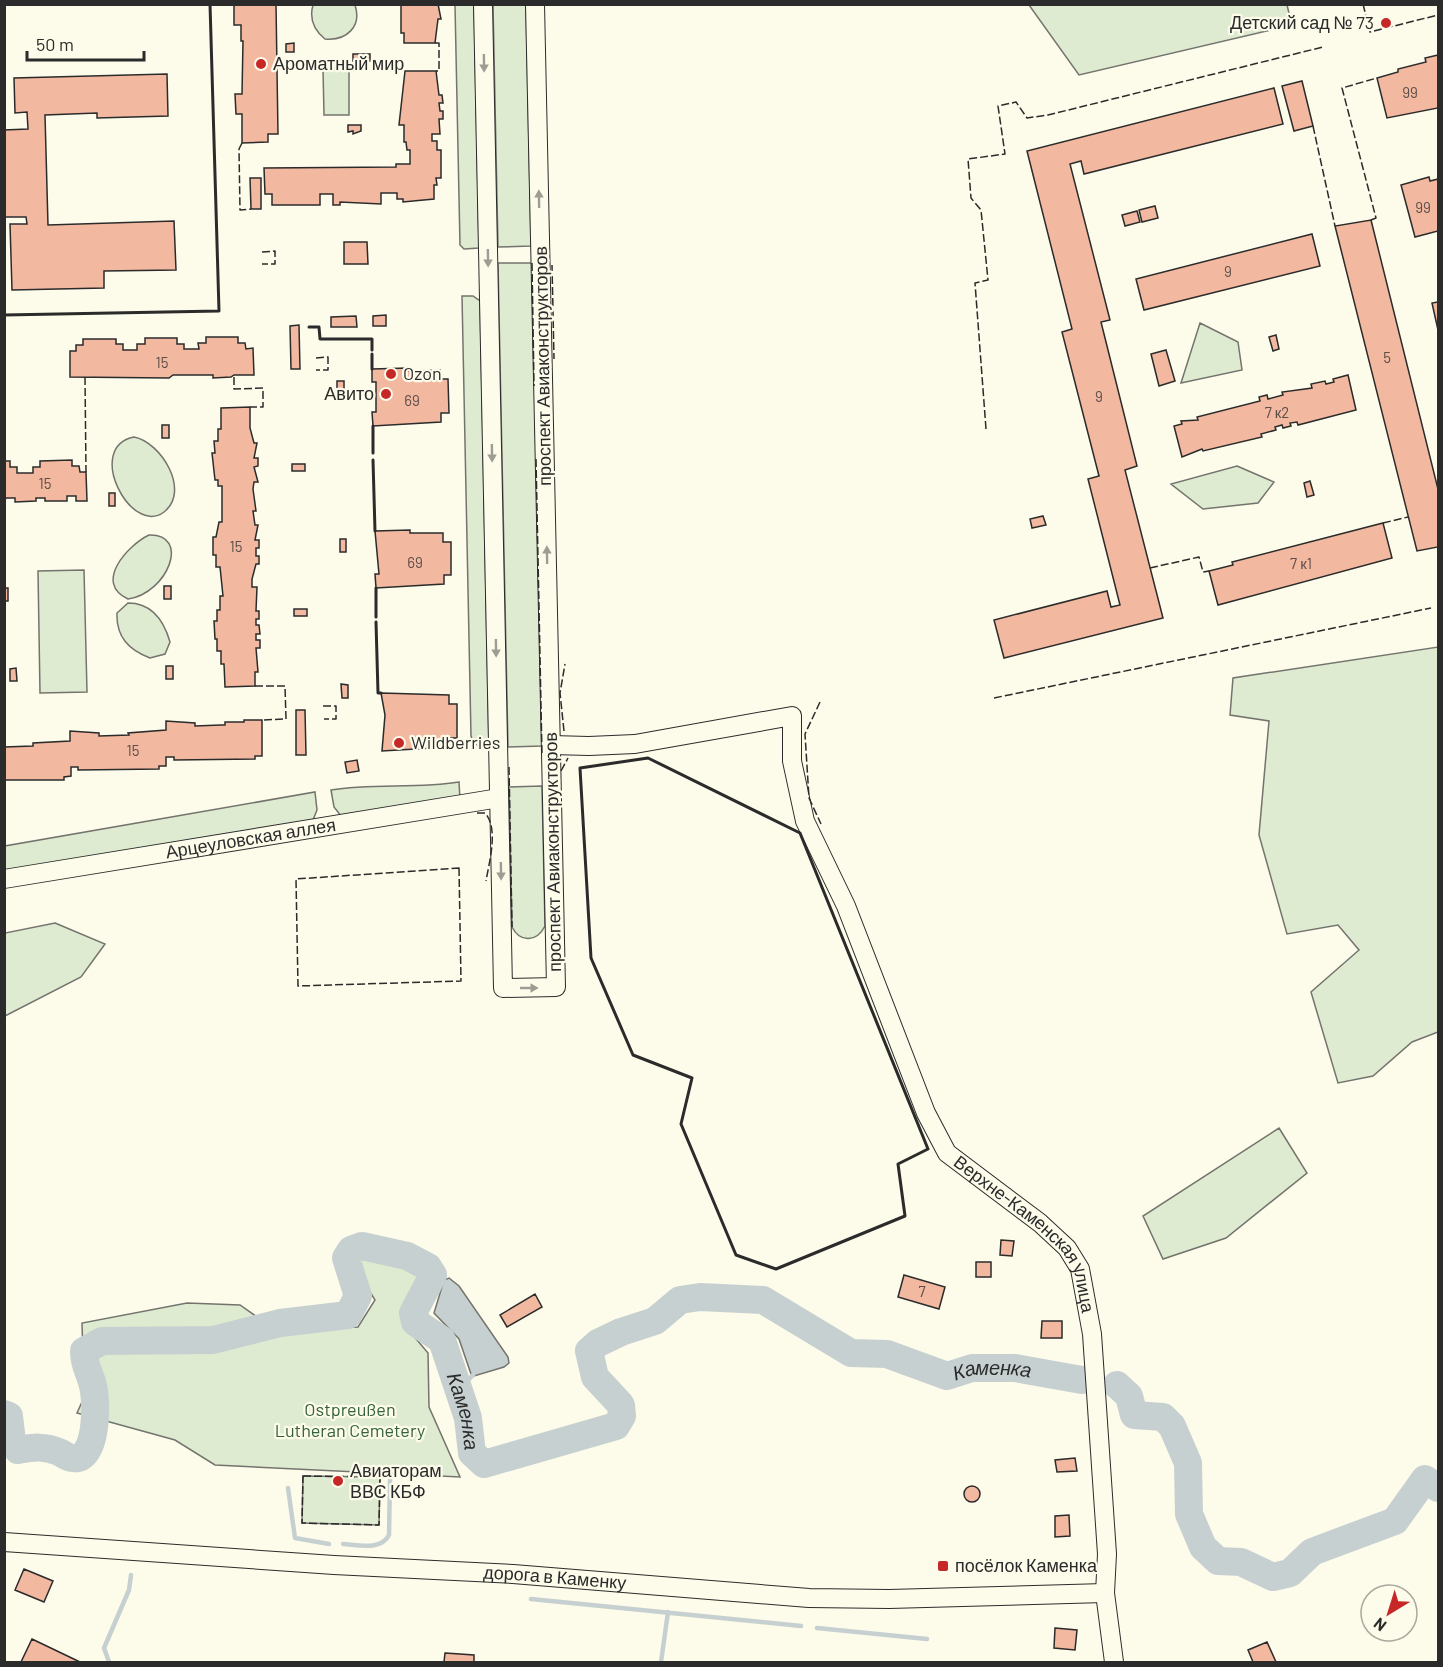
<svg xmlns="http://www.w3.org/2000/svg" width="1443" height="1667" viewBox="0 0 1443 1667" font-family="Barlow,sans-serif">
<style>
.green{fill:#deebd1;stroke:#74746e;stroke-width:1.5}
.water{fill:#c7d0d0;stroke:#74746e;stroke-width:1.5}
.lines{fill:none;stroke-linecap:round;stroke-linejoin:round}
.stream{stroke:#c7d0d0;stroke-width:4.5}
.river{stroke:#c7d0d0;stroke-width:28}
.building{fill:#f2b8a0;stroke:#2b2b2b;stroke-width:1.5}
.minor-casing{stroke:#2b2b2b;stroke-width:20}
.minor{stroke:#fdfbea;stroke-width:18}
.fence{stroke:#2b2b2b;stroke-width:1.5;stroke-dasharray:8 3;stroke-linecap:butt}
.wall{stroke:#2b2b2b;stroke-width:3}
.oneway{fill:#9e9d94}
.poi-dot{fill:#c62828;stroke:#fdfbea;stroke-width:2}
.labels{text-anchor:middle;stroke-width:4.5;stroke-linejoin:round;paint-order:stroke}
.number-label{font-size:15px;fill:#5d4e48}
.poi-label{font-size:18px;fill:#2b2b2b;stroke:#fdfbea;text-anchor:start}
.street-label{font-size:18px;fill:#2b2b2b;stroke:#fdfbea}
.park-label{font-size:18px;fill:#34623c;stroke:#fdfbea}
.water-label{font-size:20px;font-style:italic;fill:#2b2b2b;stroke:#fdfbea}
</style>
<rect width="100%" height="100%" fill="#fdfbea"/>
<path class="green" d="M313,5H355C362,26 347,41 325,39C314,30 309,19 313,5Z
M455,5H474L479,248L464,249L460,245Z
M493,5H526L531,246L498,247Z
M1029,5H1287L1292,25L1079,75Z
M349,68V115H324L323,69Z
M498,263H532L542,746L508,747Z
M462,296H473L480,301L489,748C479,748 474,745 471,736Z
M1200,323L1238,342L1242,370L1181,383Z
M134,437C161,442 191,491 164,512C131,537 84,447 134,437Z
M1237,466L1274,482L1258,503L1203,509L1171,484Z
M149,535C191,534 168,593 128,599C93,583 128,545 149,535Z
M84,570L87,692L40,693L38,571Z
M128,603C152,603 164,621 170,642L165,654L150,658C129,650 116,637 117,613Z
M1438,647V1032L1412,1042L1373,1076L1338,1083L1311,992L1359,950L1338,925L1287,934L1259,835L1269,721L1230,715L1233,678Z
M459,782L460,799L341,816L334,807L331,790C373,783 417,789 459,782Z
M542,786L545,926C537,942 520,943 512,927L509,787Z
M315,792L317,810L313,820L5,872V846Z
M55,923L105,944L81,977L5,1016V933Z
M1279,1128L1307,1173L1226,1238L1163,1259L1143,1216Z
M381,1257L419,1276L407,1328L428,1353L429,1407L460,1477L215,1465L175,1440L77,1413L90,1384L83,1357L82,1323L187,1303L240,1305L277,1331L358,1327L375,1300L350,1259Z
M303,1476L380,1477L379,1525L302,1523Z"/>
<path class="water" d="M449,1278L459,1286L508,1357L509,1363L504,1367L474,1376L471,1374L459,1339L434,1313L444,1280Z"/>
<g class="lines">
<path class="stream" d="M460,1389L473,1375
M288,1488L295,1538L329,1544
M343,1544C358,1545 381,1551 389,1535L390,1480
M531,1599L801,1626
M817,1628L927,1639
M109,1662L104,1648L129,1590L131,1575
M661,1662L668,1612"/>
<g class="river">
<path d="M1117,1385L1129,1396L1134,1415L1163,1417L1172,1426L1188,1463L1189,1514L1203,1547L1218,1561L1241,1562L1273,1577L1290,1573L1312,1552L1395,1521L1425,1479L1438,1488"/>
<path id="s1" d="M4,1414L9,1416L12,1442L18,1450C34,1447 45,1446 59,1452C63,1454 68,1458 72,1458C98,1462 97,1402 93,1386C90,1372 84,1367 84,1351L102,1341L213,1340L280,1323L348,1315L358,1296L346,1258L351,1250L362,1246L407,1256L428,1267L433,1275L413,1313L415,1322L442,1340L468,1418L472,1453L484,1464L616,1426L622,1416L621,1405L595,1377L589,1351L598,1343L621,1332L655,1321L680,1300L700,1297L763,1300L851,1353L887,1354L947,1376L972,1368H1015L1082,1380"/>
</g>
</g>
<path class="building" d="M276,4L278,134H268V142L242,143V114H236L235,94H242L243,41H241V25H234V5Z
M401,4H438L441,19H438L435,43H404V33H401Z
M294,43V52H286V44Z
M353,54H370V61H353Z
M1438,55V108L1387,118L1377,78L1398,72V69L1426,62L1425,58Z
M405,71H436L439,95H442L443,103H439L440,111H443V119H439L440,134H432V141H437V150H441V178H436L437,185H434V199L403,202V199H397V193H381V204L340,202V205H333V194H320V205H272V194H265L264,168L396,167V164H410V150H407L406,142H404V125H399Z
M167,74L168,116L97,118V113L45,115L48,225L174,221L176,270L104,271V288L12,290L10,224H27L26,217H4V130L28,129L27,112L15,113L14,78Z
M1302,81L1313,126L1294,131L1282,86Z
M1274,88L1283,124L1084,174L1081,161L1070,164L1110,320L1101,322L1137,466L1125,470L1163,618L1004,658L994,620L1107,591L1111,607L1120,605L1088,479L1099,476L1062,332L1072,329L1027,151Z
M348,125H361V131L353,134V131L348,132Z
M1429,177L1430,181L1438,179V231L1415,237L1401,185Z
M250,178H261V209H251Z
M1155,206L1158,218L1142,222L1139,210Z
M1137,211L1140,222L1125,226L1122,215Z
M1371,220L1438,489V547L1417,551L1335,226Z
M1312,234L1320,266L1144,310L1136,279Z
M344,242H367L368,264H344Z
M1438,302V330L1432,303Z
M386,315V326H373V316Z
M356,316L357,327H331V317Z
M299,325L300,369H291L290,326Z
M1276,335L1279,349L1273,351L1269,337Z
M206,337H238V343H245L246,349L253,348L254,375H234L231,377L213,378V375H173L169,378L70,377V351H76V345H83V339H116V344H123V350H137V344H145V338H177V344H184V349H199L198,343H206Z
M1166,350L1175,381L1159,386L1151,354Z
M408,368V371L440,370V379H448L449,413H441V422L373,426L372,412H376V382H372V369Z
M1348,375L1356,410L1298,425L1297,422L1290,423L1291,426L1283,428L1282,425L1275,427L1276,430L1261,434L1262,437L1203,451L1202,449L1182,457L1174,426L1182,424L1181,421L1198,420L1197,417L1260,401L1259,397L1267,395L1268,399L1283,395L1282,392L1312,388L1311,384L1325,381L1326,384L1334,382L1333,379Z
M337,381H344V394H337Z
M250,407V428L254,443H257L254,458H258V466L254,467L258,482H254L253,489L256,511H253L255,525H258L255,540H259V548H256V556H259V564H256L252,579V587H257L256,611H259V619H256V625H259L260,634H256V640H260V648H256L258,672H255V686L225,687L224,664H221V651H217V639H215L214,621H217V610H220V596H223L220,567H216V555H213V537H216L219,522H222V486H218V480H215L212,453H215L214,441H218V429H221V408Z
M162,425H169V438H162Z
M72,460V466H79L80,472H86L87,501H76V496H67V501H45V498H36V501L15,502V498H6L4,502V461H10V467H17V473H33V467H40V461Z
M292,464H305V471H292Z
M1310,481L1314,495L1307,497L1304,483Z
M109,493H115V506H109Z
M1043,516L1046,525L1032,528L1030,519Z
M1383,523L1392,558L1218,605L1209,571L1233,565L1232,562Z
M410,530V533H443V542H451V575H444V584L376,588L375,574H379L375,531Z
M340,539H346V552H340Z
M164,586H171V599H164Z
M4,588H8V601H4Z
M294,609H307V616H294Z
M166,666H173V679H166Z
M16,668L17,681H10V669Z
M341,684L348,685V698H342Z
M381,693L449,695V704H457V738H450V747L382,751L385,715Z
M296,710H305L306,755H296Z
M244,720H262V756H255V759L174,760V757H166V766H159V769L78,770V767H71V776L64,777V780H4V747L33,746V743L70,741V731L99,733V736L129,735L128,733L166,730V721L195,723V726L221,725H225V722H244Z
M357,760L359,771L347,773L345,762Z
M1001,1240L1014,1241L1012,1256L1000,1255Z
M976,1262H991V1277H976Z
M904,1275L945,1287L939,1309L898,1297Z
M535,1294L542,1307L507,1327L500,1315Z
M1042,1321H1062V1338H1041Z
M1075,1458L1077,1471L1057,1472L1055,1460Z
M964 1494a8 8 0 1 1 16 0a8 8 0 1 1-16 0Z
M1069,1515L1070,1536L1055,1537V1516Z
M24,1569L53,1581L44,1602L15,1590Z
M1055,1628L1077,1630L1075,1650L1054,1648Z
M32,1639L80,1662H21Z
M1267,1642L1276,1662H1253L1248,1650Z
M445,1653L474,1655V1662H444Z"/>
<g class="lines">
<g class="minor-casing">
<g id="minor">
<path d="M483,4L503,988L556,987L535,4"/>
<path id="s2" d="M551,745L589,746L635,744L792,716V761L805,821L846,906L926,1113L947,1153L1040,1223L1067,1248L1080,1269L1092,1334L1107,1554L1105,1593L1114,1662"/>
<path id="s3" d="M4,879L499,798"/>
<path id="s4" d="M4,1542L334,1565L513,1574L809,1598L889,1599L1105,1593"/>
</g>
</g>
<use href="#minor" class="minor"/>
<path class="fence" d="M1363,4L1370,32L1438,15
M435,43H439V71H436
M1313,126L1335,226
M242,143L239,149L240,210L251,209
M1371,220L1376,218L1342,88L1377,78
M262,252L275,251V264H262
M532,263L534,386
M552,265L554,359
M316,358L328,357V370H316
M85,377L86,472
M234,377V389L263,388V407H250
M986,429L975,283L988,280L981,210L971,198L968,159L1005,154L998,106L1016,102L1027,118L1048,115L1323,47
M536,459L542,755
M1383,523L1408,517
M1150,568L1199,557L1203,572L1209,571
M255,686H285L286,719L262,720
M994,698L1431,608
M820,702L805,734L809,798L821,824
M323,706H336V719H324
M564,731L560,693L565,664
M509,767L512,927
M561,771L568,758
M477,813H485C499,828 489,863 486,881
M459,868L461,981L298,986L296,879Z
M303,1476L380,1477L379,1525L302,1523Z"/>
<path class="wall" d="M4,315L219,311L210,4
M309,327H319L320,339H372V350
M372,354V369
M373,426V453
M373,460L375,531
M376,588V617
M376,622L378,693H381
M648,758L800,833L928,1149L898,1164L905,1216L776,1269L736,1255L681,1124L692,1078L633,1055L591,958L580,768Z"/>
</g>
<defs><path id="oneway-solid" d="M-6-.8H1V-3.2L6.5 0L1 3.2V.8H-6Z" transform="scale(1.5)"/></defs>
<g class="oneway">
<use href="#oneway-solid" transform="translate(484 63) rotate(89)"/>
<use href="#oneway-solid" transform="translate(539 199) rotate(-91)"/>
<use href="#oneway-solid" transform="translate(488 258) rotate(89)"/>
<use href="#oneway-solid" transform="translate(492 453) rotate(89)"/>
<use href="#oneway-solid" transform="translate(547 555) rotate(-91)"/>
<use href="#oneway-solid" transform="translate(496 648) rotate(89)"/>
<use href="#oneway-solid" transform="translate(501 871) rotate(89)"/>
<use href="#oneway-solid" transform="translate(529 988)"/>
</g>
<g class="poi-dot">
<circle cx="1386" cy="23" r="6"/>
<circle cx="261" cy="64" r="6"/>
<circle cx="391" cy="374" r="6"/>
<circle cx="386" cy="394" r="6"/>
<circle cx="399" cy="743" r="6"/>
<circle cx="338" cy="1481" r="6"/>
<rect x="937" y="1560" width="12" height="12" rx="3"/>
</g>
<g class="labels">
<g class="number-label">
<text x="1410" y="98">99</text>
<text x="1423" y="213">99</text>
<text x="1228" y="277">9</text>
<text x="1387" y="363">5</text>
<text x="162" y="368">15</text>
<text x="1099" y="402">9</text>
<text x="412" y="406">69</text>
<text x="1277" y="418">7 к2</text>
<text x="45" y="489">15</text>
<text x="236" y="552">15</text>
<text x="415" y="568">69</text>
<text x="1301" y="569">7 к1</text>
<text x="133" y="756">15</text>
<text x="922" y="1297">7</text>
</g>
<g class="poi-label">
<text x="1374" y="29" text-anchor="end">Детский сад № 73</text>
<text x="273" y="70">Ароматный мир</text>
<text x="403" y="380">Ozon</text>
<text x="374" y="400" text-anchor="end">Авито</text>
<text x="411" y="749">Wildberries</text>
<text x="350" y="1477">Авиаторам<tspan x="350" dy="21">ВВС КБФ</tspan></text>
<text x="955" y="1572">посёлок Каменка</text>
</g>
<g class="street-label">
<text transform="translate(543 366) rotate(-91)" y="6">проспект Авиаконструкторов</text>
<text dy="6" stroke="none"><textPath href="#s3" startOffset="250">Арцеуловская аллея</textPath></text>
<text transform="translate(553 852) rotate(-91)" y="6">проспект Авиаконструкторов</text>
<text dy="6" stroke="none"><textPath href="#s2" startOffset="828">Верхне-Каменская улица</textPath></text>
<text dy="6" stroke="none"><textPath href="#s4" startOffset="552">дорога в Каменку</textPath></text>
</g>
<g class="park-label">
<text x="350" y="1416">Ostpreußen<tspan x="350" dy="21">Lutheran Cemetery</tspan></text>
</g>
<g class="water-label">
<text dy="7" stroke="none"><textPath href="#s1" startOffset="1530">Каменка</textPath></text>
<text dy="7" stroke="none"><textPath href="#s1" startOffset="808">Каменка</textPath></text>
</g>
</g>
<rect width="1443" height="1667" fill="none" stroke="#2b2b2b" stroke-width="12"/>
<g transform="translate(1389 1613) rotate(218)"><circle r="28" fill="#fdfbea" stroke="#a9a89e" stroke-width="1.5"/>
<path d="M0-4.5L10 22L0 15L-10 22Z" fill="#c62828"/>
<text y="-9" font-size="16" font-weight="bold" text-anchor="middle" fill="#2b2b2b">N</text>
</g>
<path d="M27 51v9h117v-9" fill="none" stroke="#2b2b2b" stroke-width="3"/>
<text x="36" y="51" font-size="18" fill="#2b2b2b" stroke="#fdfbea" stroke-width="4.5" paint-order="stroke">50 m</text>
</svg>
